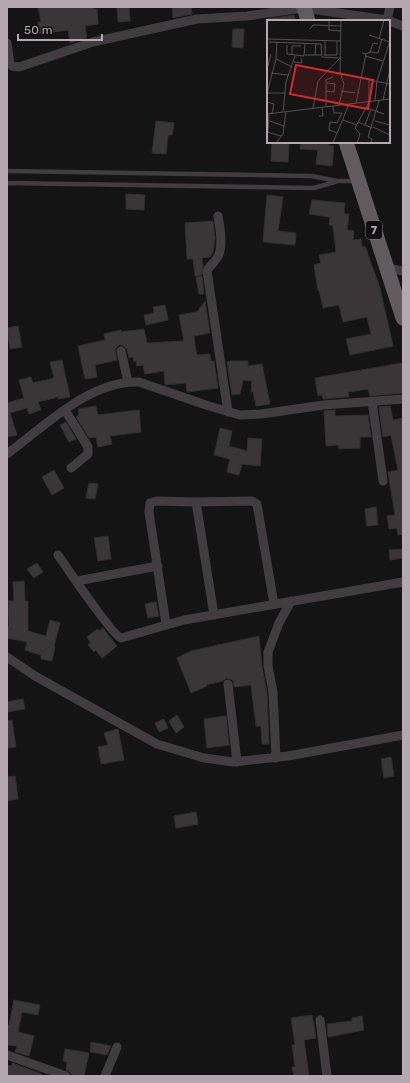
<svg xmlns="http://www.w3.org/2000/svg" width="410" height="1083" viewBox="0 0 410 1083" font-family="Rubik,sans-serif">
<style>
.building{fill:#3a3638;stroke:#312e2f}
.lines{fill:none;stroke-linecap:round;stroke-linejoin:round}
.service{stroke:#413c3f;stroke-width:4.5}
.minor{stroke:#413c3f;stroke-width:9}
.trunk{stroke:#615a5e;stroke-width:15}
.labels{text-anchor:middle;stroke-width:4;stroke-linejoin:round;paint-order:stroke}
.shield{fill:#100f0f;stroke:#837980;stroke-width:1}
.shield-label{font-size:11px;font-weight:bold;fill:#b4a7b0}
.inset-road{fill:none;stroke:#554f52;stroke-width:1}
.view{fill:#d62828;fill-opacity:0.15;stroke:#d62828;stroke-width:2}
.inset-edge{fill:none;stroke:#b4a7b0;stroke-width:2}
</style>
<rect width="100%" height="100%" fill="#151414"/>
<path class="building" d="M38,7H93L94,9H97L98,24L85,26L87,38L70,43L68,30L39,34L38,22H41Z
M117,7H129L130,21L118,22Z
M172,7H191L192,14L173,18Z
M294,15L296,21H267V19Z
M233,29H244L243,48L232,47Z
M156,121L174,123L172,135H168L166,154L152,153Z
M272,142L289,144L288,162L271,161Z
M301,142H329V146H334L332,166L316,164L318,150L300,149Z
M126,194L145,195L144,210L126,209Z
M267,195L283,197L278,231L296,233L295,245L263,242Z
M312,200L345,203L344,214H349L347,230L354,231L353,240L361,239L362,247L365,246L380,288L393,346L350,355L346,339L371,334L367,317L343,322L339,305L323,308L319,290L318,291L314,265L321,263L319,255L336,252L333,226L329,225L330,217L309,214Z
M213,221L215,238L213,252L210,257L202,258L203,266L202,275L195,276L193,259H187L185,223Z
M202,276L204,294H199L196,277Z
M205,301L210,333L194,336L195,346L197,355L210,354L211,361H214L218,388L187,392L186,383L165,385L164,371L145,374L143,365L137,366L136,361L134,362L133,357L129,358L127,349L122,345H119L115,349L117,360L95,365L97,377L85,379L78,346L105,340L104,334L121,330V332L144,329L147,343L184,341L179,315L197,312Z
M165,305L168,320L146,325L144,315L154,313L153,307Z
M18,326L22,347L10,349L7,328Z
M62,360L70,397L58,399V397L38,402L41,410L29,414L27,408L10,413L17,435L7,437V403L24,398L19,380L31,377L33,383L54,378L50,362Z
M230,361H248V366L262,364L270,404L256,406L253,391L251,392L252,381L243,380L240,394L232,395L227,362Z
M402,363L403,371V393L370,396L368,389L348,392L349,397H346L323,399L322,395L318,396L315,378Z
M96,406L98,415L139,410L141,432L110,436L112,444L98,447L96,437L89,438L76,417L79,415L78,409Z
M390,406L393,420L403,418V534L398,535L397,528L389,529L387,516L395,515L388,472L398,470L391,435L383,437L379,407Z
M335,410V416L368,415L371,437H360V448L339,449L338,445L326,446L324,411Z
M66,422L76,439L69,442L60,425Z
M220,428L232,431L229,446L247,451L248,438L262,439L260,466L242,464L239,475L227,472L230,459L214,455Z
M54,470L64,488L52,495L42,477Z
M89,483L98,484L95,499L86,498Z
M376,507L378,525L367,526L365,509Z
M108,536L111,559L98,561L94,538Z
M403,549V558L390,560L389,550Z
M37,563L43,572L34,578L27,569Z
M24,581L25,601H28V631L46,636L50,620L60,623L54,646L55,647L52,661L41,659V655L25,650L27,642L7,638V626H9L8,601H14L13,582Z
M156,602L159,616L148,618L145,604Z
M103,628L117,646L102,658L96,650L94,652L88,645L91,643L87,637L97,629L99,631Z
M259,636L262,667L267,693L269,744H262L261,726H256L251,685L234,687L233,680L227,678L223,681L206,685L207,686L191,693L177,658L191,651Z
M23,699L25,709L7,712V702Z
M177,715L184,727L176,733L169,721Z
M226,716L229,745L207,748L204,719Z
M164,719L168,728L159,732L155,723Z
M12,720L16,747L7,748V721Z
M118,729L124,760L101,764L98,747L108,745L104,733Z
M391,757L394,776L384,778L381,759Z
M15,776L18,799L7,801V777Z
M196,812L198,824L176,828L174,816Z
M14,1000L40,1005L38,1015L22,1012L18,1032L34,1036L29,1056L15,1052L17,1046L7,1045V1025H9Z
M312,1015L316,1038L304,1040L309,1076H294L292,1067H295L292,1045H295L291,1018Z
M362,1016L364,1030L328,1037L327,1024L352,1021V1018Z
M91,1042L111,1046L107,1055L90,1052Z
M65,1049L89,1053L84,1076H72L70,1072L66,1070L67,1062L63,1061Z
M12,1063L42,1074V1076H7V1065L12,1066Z"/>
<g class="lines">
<path class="service" d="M7,171L312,176L337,181H357
M7,183L314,188L335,182"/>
<path class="minor" d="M387,20L390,7
M7,43L10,64L12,66L19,67L93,42L197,19L247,16L304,8L387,20L403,26
M218,216C220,227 224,248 217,258C214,263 209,266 207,271L228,412
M386,268L403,271
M121,351L128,382
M372,401L383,481
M65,410L88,447V454L71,468
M7,454C45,426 90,380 139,382L209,406L240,415L261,414L324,405L403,399
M196,502L214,615
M58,555C67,568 112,635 121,638L184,620L403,582
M77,581L158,566
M166,624L149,512L150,503L157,501L196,502L252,501L257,504L274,604
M7,657L35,676L157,744L204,758L233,762L288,756L403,735
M228,684L237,762
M276,758L273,692L268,666V652L279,623L291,601
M320,1020L327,1076
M7,1055L66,1076
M105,1076L117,1047"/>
<path class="trunk" d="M304,7L308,21
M346,142L403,318"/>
</g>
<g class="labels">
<rect class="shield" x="366" y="221" width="16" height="18" rx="3"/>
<g class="shield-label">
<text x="374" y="234">7</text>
</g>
</g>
<g transform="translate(267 20)">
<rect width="123" height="123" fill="#151414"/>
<path class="inset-road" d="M62,0V10L74,11M43,9L46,5L74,6M102,15L123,22M0,19L74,21M112,19L117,0M2,22L54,24L55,37L74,38M20,25V34L37,36L38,24M103,32L111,33L115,19M99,34L103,32L106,23L111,24M25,35V26H34M38,35H54M48,35L49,23M58,35H70V21M58,36V20M98,36L116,41M9,39L25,47M27,42L35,43L34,38M0,49L4,34M4,53L21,55M59,71L67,72L68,64L60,63M74,71L88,73M0,73L9,39L10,22M1,73H18M116,80L123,50M108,81L110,61L123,21M0,82L7,84L5,93M89,83L99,34L95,33M72,85L77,64L73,52L74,0M66,86L67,93H75L70,103L63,102L62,110L70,113M59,87V60L66,57M46,88L51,61L73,38M100,88L117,94M16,92L19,62L28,36M0,94L123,79M52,96H56L55,87M76,100L90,105M3,101L17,106M108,101L123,105M91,102L105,108M98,105L104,89M106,107L123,115M0,112L14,116M1,113L2,94M9,123L16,114L19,92M66,123L82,84M90,123L93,114L88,108L102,82V60L123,64M104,123L105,119L101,117L112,81"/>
<path class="view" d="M29,45L106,60L101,89L23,74Z"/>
<rect width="123" height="123" class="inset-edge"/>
</g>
<rect width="410" height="1083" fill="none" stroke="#b4a7b0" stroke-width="16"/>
<path d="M18 34v6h84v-6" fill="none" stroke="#b4a7b0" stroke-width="2"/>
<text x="24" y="34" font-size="12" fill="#b4a7b0" stroke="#100f0f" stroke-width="3" paint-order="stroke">50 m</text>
</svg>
